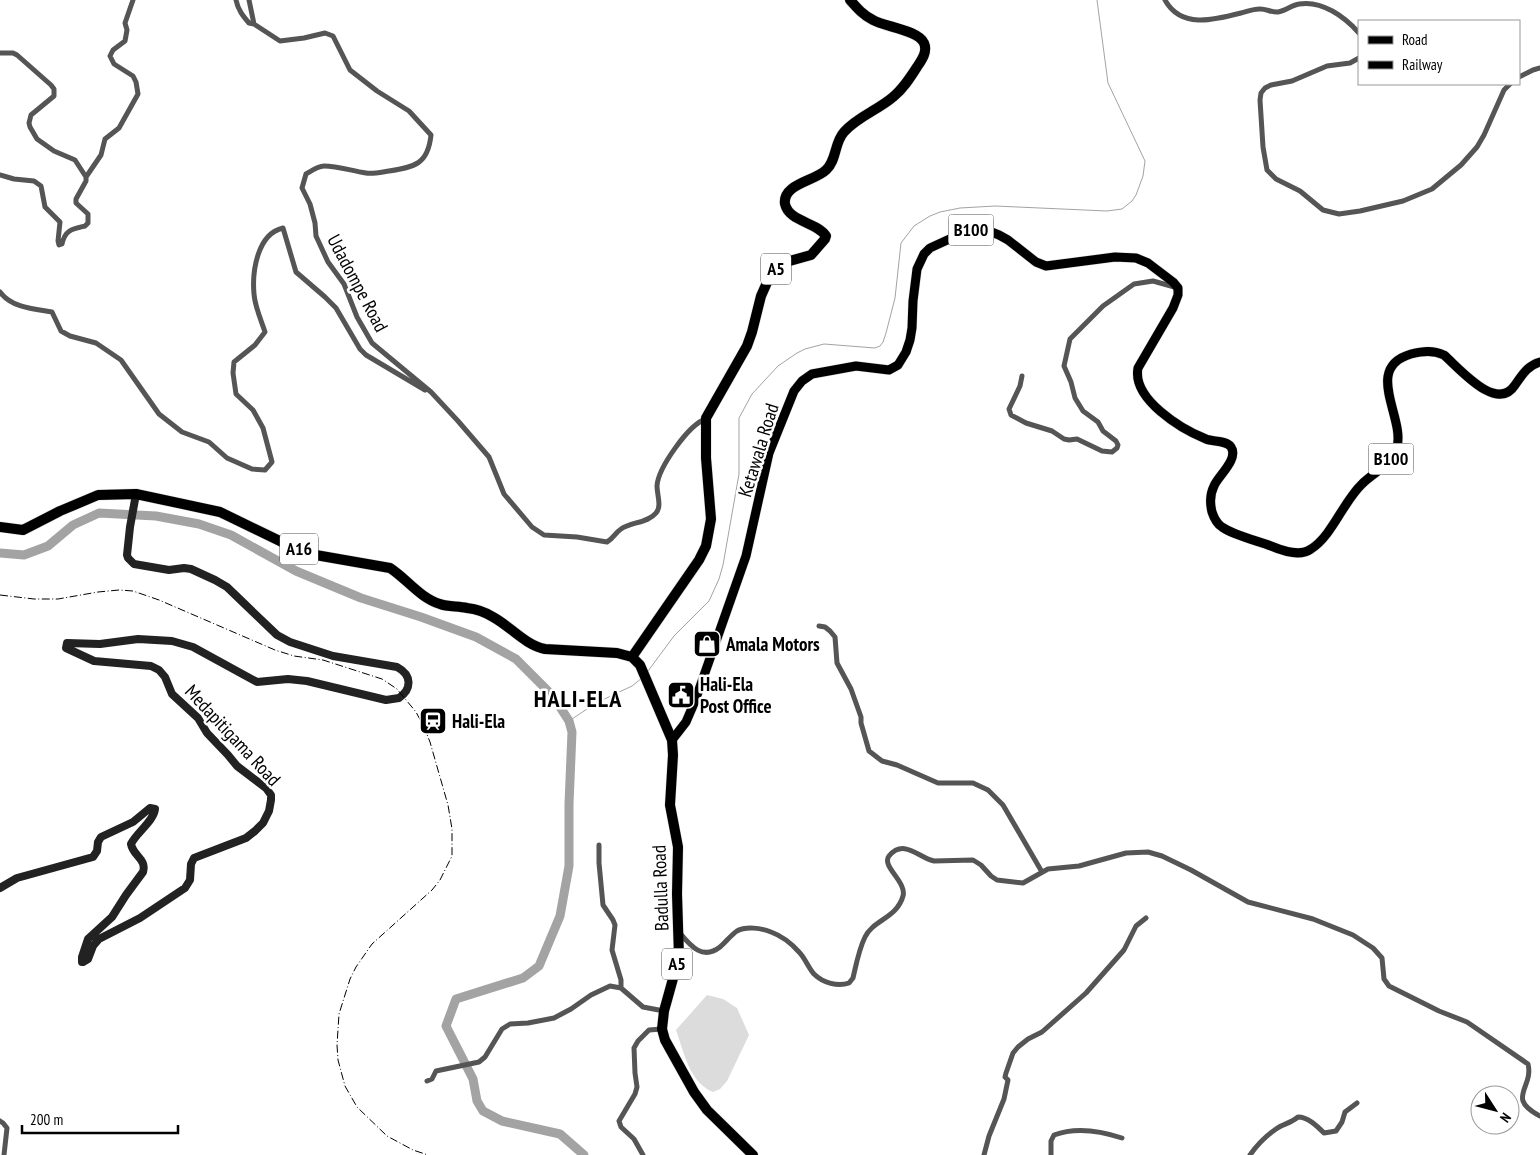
<svg xmlns="http://www.w3.org/2000/svg" width="1540" height="1155" viewBox="0 0 1540 1155" font-family="'PT Sans Narrow',sans-serif">
<style>
.grass{fill:#dcdcdc}
.lines{fill:none;stroke-linecap:round;stroke-linejoin:round}
.stream{stroke:#a3a3a3;stroke-width:1}
.river{stroke:#a3a3a3;stroke-width:9}
.primary-casing{stroke:#dbdbdb;stroke-width:10}
.highway-casing{stroke:#dbdbdb;stroke-width:11}
.street{stroke:#555;stroke-width:5}
.secondary{stroke:#222;stroke-width:8}
.primary{stroke:#000;stroke-width:9}
.highway{stroke:#000;stroke-width:10}
.rail{stroke:#000;stroke-width:1;stroke-dasharray:8 2.5 1 2.5;stroke-linecap:butt}
.labels{text-anchor:middle;stroke-width:5;stroke-linejoin:round;paint-order:stroke}
.shield{fill:#fff;stroke:#4c4c4c;stroke-width:1}
.shield-label{font-size:18px;font-weight:bold;fill:#000}
.street-label{font-size:19px;fill:#000;stroke:#fff}
.poi-label{font-size:19px;font-weight:bold;fill:#000;stroke:#fff;text-anchor:start}
.district-label{font-size:24px;font-weight:bold;letter-spacing:1px;fill:#000;stroke:#fff}
</style>
<rect width="100%" height="100%" fill="#fff"/>
<path class="grass" d="M707,995L723,999L737,1008L749,1035L727,1081L720,1089L713,1092C689,1082 684,1052 676,1030Z"/>
<g class="lines">
<path class="stream" d="M648,671L674,636L709,601L719,579L723,565L739,474V418L752,394L778,366L797,353L805,349L824,344L875,348L880,346L883,342L886,333L895,298L901,243L914,226L930,216L940,212L960,208L995,206L1107,211L1122,209L1132,201L1136,195L1143,176L1145,161L1108,83L1097,0
M569,721L596,703L632,686L642,678"/>
<path class="river" d="M0,553L24,555L48,546L73,525L99,513L156,516L199,524L231,535L296,571L361,598L421,617L476,637L516,659L553,696L569,721L572,732L569,804V866L560,916L539,966L523,978L456,999L446,1026L473,1079L477,1101L483,1111L502,1121L560,1134L584,1155"/>
<g class="primary-casing">
<path id="primary" d="M672,740L686,722L695,701L746,556L769,453L794,391L802,381L812,374L856,366L889,370L898,365L906,352L910,340L912,328L913,301L917,269L924,254L930,248L967,231L976,229L989,231L999,235L1008,240L1036,262L1046,266L1115,257L1136,258L1148,263L1173,282L1178,288V295L1173,308L1138,368C1132,399 1181,429 1206,439C1213,442 1226,440 1231,447C1239,459 1218,476 1214,486C1210,494 1210,504 1212,512C1214,518 1217,524 1222,527C1233,535 1258,541 1271,546C1283,551 1300,557 1311,549C1332,536 1343,502 1362,484C1374,472 1392,465 1397,447C1405,417 1363,368 1411,354C1423,351 1433,350 1444,355C1460,369 1497,413 1515,385C1522,375 1528,365 1540,362"/>
</g>
<g class="highway-casing">
<path id="highway" d="M0,527L23,530L60,511L98,495L136,494L220,512L284,543L310,554L390,568C407,579 420,598 440,604C448,607 458,606 467,608C476,609 485,612 493,617C510,626 525,645 545,649L617,653L632,657L640,665L672,740L673,755L670,805L678,847L677,894L679,957L664,1011L662,1029L665,1040L694,1092L707,1110L753,1155
M632,657L699,560L706,546L711,519L706,458V418L747,346L752,332L761,296L769,278L777,268L786,262L811,255L825,239L826,236C817,222 789,222 785,204C782,184 815,181 826,170C837,160 834,143 844,132C857,117 878,110 893,97C903,89 910,78 917,67C921,61 928,52 924,43C918,30 885,27 873,20C863,15 857,8 850,0"/>
</g>
<path class="street" d="M236,0C238,10 243,16 249,23L254,24
M249,0L254,24L280,41L304,38L325,33L333,36L350,70L377,91L409,111L431,135C428,164 415,167 389,171C382,172 373,174 366,173C352,171 338,166 324,166C318,166 311,171 306,174L302,188L310,204L315,223L316,236L328,262L344,284L357,317L372,343L431,392L458,421L489,457L504,494L532,527L544,535L577,537L607,542C614,538 615,533 621,529C631,522 648,523 656,513C662,506 657,495 657,486C658,468 689,424 706,419
M1165,0C1181,29 1214,20 1241,13C1246,12 1253,9 1259,9C1265,8 1272,13 1278,12C1285,11 1292,5 1299,4C1322,0 1345,17 1359,33
M0,53H13L17,55L51,85L54,89V96L31,115L29,123L30,127L37,139L54,151L75,160L86,177V181L76,199V203L88,214V223L85,226C72,229 65,230 62,244L59,245L58,241L60,222L45,207L41,186L34,181L14,179L0,175
M1359,58L1350,63L1327,66L1292,81L1271,85L1265,88L1261,93L1260,100L1263,147L1267,170L1276,179L1300,191L1323,210L1339,214L1360,211L1403,201L1432,189L1461,165L1477,147L1484,135L1504,90L1510,84
M1519,77L1533,70L1540,68
M86,177L101,155L105,139L119,128L138,94L136,82L133,76L114,64L110,56L113,50L125,41L127,30L125,23L133,0
M0,292C12,308 34,309 52,312L61,331L70,336L96,343L121,360L159,414L182,432L209,442L227,458L252,469L265,470L272,462L263,428L253,410L236,394L233,373L234,362L255,345L265,332C261,320 255,307 254,294C252,272 257,234 283,228L296,272L325,297L336,308L360,349L366,355L425,390
M1022,376L1020,386L1009,409L1011,415L1026,423L1052,431L1064,439L1069,440L1077,439L1102,451L1112,452L1117,448L1118,445L1116,441L1103,431L1098,422L1083,411L1075,398L1071,382L1064,366L1070,339L1103,306L1134,284L1153,281L1178,288
M819,626L825,627L830,631L835,637L837,663L851,689L861,717V723L869,751L882,761L897,765L938,783H973L988,790L1003,805L1042,872
M599,845V863L603,905L613,920L615,925L612,950L621,980V988
M679,932C690,945 702,961 720,947C726,942 731,935 737,931C746,926 761,928 771,932C782,936 791,943 799,952C805,958 808,967 814,974C823,983 838,987 849,983L853,978C856,965 859,949 865,937C873,920 897,918 903,896C907,882 881,866 889,856C904,838 919,858 934,861L973,860L981,865L991,876L997,880L1023,883L1048,869L1079,866L1126,853L1148,852L1162,856L1191,870L1248,902L1313,919L1353,935L1373,948L1382,958L1384,979L1389,986L1439,1011L1467,1022L1528,1064C1534,1088 1505,1098 1540,1116
M427,1081L432,1079L436,1071L479,1062L485,1057L502,1029L510,1024L528,1023L554,1018L571,1009L591,995L610,986L621,988L643,1007L664,1011
M0,1121L3,1123L7,1128L4,1155
M643,1155L634,1139L621,1127L619,1121L635,1094L637,1087L635,1073L634,1048L638,1041L649,1030L662,1029
M984,1155L989,1136L1004,1099L1008,1080L1005,1077L1006,1073L1013,1053L1018,1047L1028,1039L1042,1032L1086,993L1124,950L1136,926L1146,918
M1051,1155V1141L1054,1135C1075,1127 1101,1131 1122,1138
M1250,1155C1257,1145 1266,1136 1276,1129C1283,1124 1291,1123 1298,1117C1308,1117 1317,1126 1324,1133L1336,1131L1342,1122L1345,1112L1357,1103"/>
<path class="secondary" d="M0,888L17,878L93,857L97,851L98,842L101,837L133,822L150,808L155,809C154,821 136,833 131,844C133,856 147,859 143,872L126,895L112,917L88,939L82,957V962H83L88,959L93,946L99,939L140,918L185,888L190,880L191,864L194,858L246,838L255,831L263,823L269,811L271,800V795L266,788L237,766L228,755L207,733L198,718L172,694L165,677L159,670L151,666L94,661L66,648L67,643L100,644L138,639L172,641L193,647L257,682L288,679L307,681L386,700L399,698C412,689 412,675 397,667L333,656L290,642L277,635L227,587L215,580L191,569L184,568L169,570L134,564L128,558L127,555L130,527L136,494"/>
<use href="#primary" class="primary"/>
<use href="#highway" class="highway"/>
<path class="rail" d="M0,595L34,599H58L98,592L119,590L133,591L159,600L275,650L294,656L323,660L382,679L397,689L416,712L424,727L430,742L448,805L452,829V856L440,880L432,890L372,944L356,967L350,979L339,1014L337,1045L338,1060L345,1086L357,1107L387,1136L413,1150L428,1155"/>
</g>
<defs>
<g id="shop-square" transform="scale(1.4375)"><rect x="-9" y="-9" width="18" height="18" rx="4" fill="#000" stroke="#fff"/><path d="M-5-2.5h2.3a2.7 3.5 0 0 1 5.4 0H5L5.5 6h-11ZM-1.5-2.5h3a1.5 2.3 0 0 0-3 0Z" fill="#fff"/></g>
<g id="civic-square" transform="scale(1.4375)"><rect x="-9" y="-9" width="18" height="18" rx="4" fill="#000" stroke="#fff"/><path d="M-.6-6.5H3V-4.5H.6V-3L4-1V1h2V6H-6V1h2V-1L-.6-3ZM-1.2 2.5V6h2.4V2.5Z" fill="#fff"/></g>
<g id="station-square" transform="scale(1.4375)"><rect x="-9" y="-9" width="18" height="18" rx="4" fill="#000" stroke="#fff"/><path d="M-3-6H3Q5-6 5-4V2Q5 4 3 4L4.5 6H3L1.5 4h-3L-3 6H-4.5L-3 4Q-5 4-5 2V-4Q-5-6-3-6ZM-3.5-4v3h7v-3ZM-3.5 1v1.5H-2V1ZM2 1v1.5H3.5V1Z" fill="#fff"/></g>
</defs>
<g fill-rule="evenodd">
<use href="#shop-square" x="707" y="644"/>
<use href="#civic-square" x="681" y="695"/>
<use href="#station-square" x="433" y="721"/>
</g>
<g class="labels">
<g class="shield">
<rect x="948.5" y="214.5" width="45" height="31" rx="4"/>
<rect x="761" y="253.5" width="30" height="31" rx="4"/>
<rect x="1368.5" y="443.5" width="45" height="31" rx="4"/>
<rect x="280" y="533.5" width="38" height="31" rx="4"/>
<rect x="662" y="948.5" width="30" height="31" rx="4"/>
</g>
<g class="shield-label">
<text x="971" y="236">B100</text>
<text x="776" y="275">A5</text>
<text x="1391" y="465">B100</text>
<text x="299" y="555">A16</text>
<text x="677" y="970">A5</text>
</g>
<g class="street-label">
<text transform="translate(358 283) rotate(62)" y="7">Udadompe Road</text>
<text transform="translate(758 450) rotate(-73)" y="7">Ketawala Road</text>
<text transform="translate(233 735) rotate(47)" y="7">Medapitigama Road</text>
<text transform="translate(660 888) rotate(-92)" y="7">Badulla Road</text>
</g>
<g class="poi-label">
<text x="726" y="651">Amala Motors</text>
<text x="700" y="691">Hali-Ela<tspan x="700" dy="22">Post Office</tspan></text>
<text x="452" y="728">Hali-Ela</text>
</g>
<g class="district-label">
<text x="578" y="707">HALI-ELA</text>
</g>
</g>
<rect x="1358" y="20" width="162" height="65" fill="#ffffff" stroke="#999999"/>
<rect x="1368" y="36" width="25" height="8" fill="#000000" stroke="#999999"/>
<text x="1402" y="45" font-size="15" fill="#000000">Road</text>
<rect x="1368" y="61" width="25" height="8" fill="#000000" stroke="#999999"/>
<text x="1402" y="70" font-size="15" fill="#000000">Railway</text>
<g transform="translate(1495 1110) rotate(126)"><circle r="24" fill="#ffffff" stroke="#999999"/>
<path d="M0-4L9 19L0 12L-9 19Z" fill="#000000"/>
<text y="-8" font-size="14" font-weight="bold" text-anchor="middle" fill="#000000">N</text>
</g>
<path d="M22 1125v8h156v-8" fill="none" stroke="#000000" stroke-width="2.5"/>
<text x="30" y="1125" font-size="15" fill="#000000" stroke="#ffffff" stroke-width="4" paint-order="stroke">200 m</text>
</svg>
